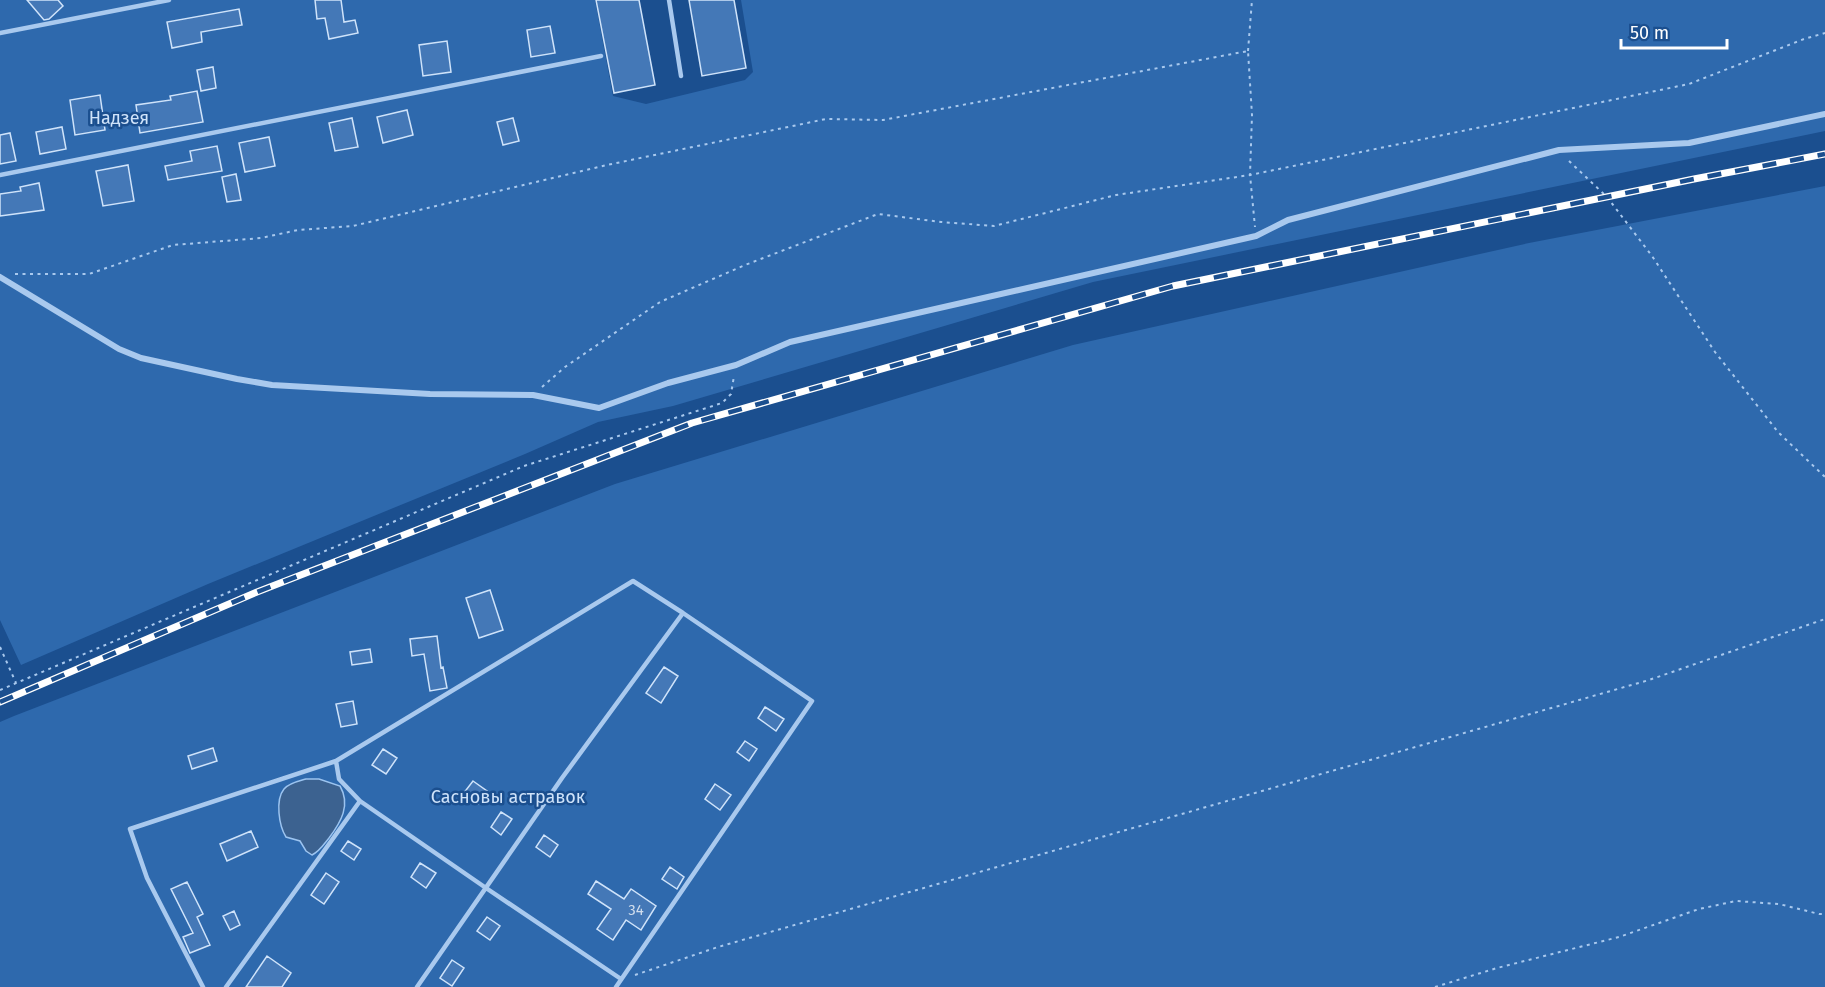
<svg xmlns="http://www.w3.org/2000/svg" width="1825" height="987" viewBox="0 0 1825 987" font-family="'Fira Sans',sans-serif">
<style>
.green{fill:#2e69ad}
.water{fill:#3c6290;stroke:#9cc4f0;stroke-width:1.5}
.building{fill:#4478b7;stroke:#cfe3fa;stroke-width:1.5}
.lines{fill:none;stroke-linecap:round;stroke-linejoin:round}
.path{stroke:#a9c9ee;stroke-width:2;stroke-dasharray:3 4.5;stroke-linecap:butt}
.service{stroke:#a9c9ee;stroke-width:4.5}
.minor{stroke:#a9c9ee;stroke-width:6}
.rail-casing{stroke:#fff;stroke-width:7}
.rail{stroke:#1b4f8f;stroke-width:4.5;stroke-dasharray:14;stroke-linecap:butt}
.labels{text-anchor:middle;stroke-width:5;stroke-linejoin:round;paint-order:stroke}
.number-label{font-size:15px;fill:#d0dded}
.park-label{font-size:18px;fill:#cfe3fa;stroke:#1b4f8f}
</style>
<rect width="100%" height="100%" fill="#1b4f8f"/>
<path class="green" d="M0,0H595L613,96L646,104L745,80L753,72L741,0H1825V131L1093,282L673,406L598,422L525,454L208,584L21,665L0,620Z
M1825,186V987H0V722L14,716L615,484L1073,345L1529,243Z"/>
<path class="water" d="M306,779H319L340,786C351,805 341,822 329,838C324,844 320,851 312,855L306,851L300,841L286,837C279,826 275,800 284,789C289,783 299,781 306,779Z"/>
<path class="building" d="M27,0H58L63,6L49,19L44,20Z
M315,0H341L344,22L355,20L358,33L329,39L325,18L317,19Z
M596,0H639L655,85L614,93Z
M689,0H734L746,68L702,76Z
M239,9L242,25L201,32L202,42L172,48L167,22Z
M550,26L555,53L531,57L527,30Z
M447,41L451,72L423,76L419,45Z
M213,67L216,88L201,91L197,70Z
M197,91L203,122L140,133L136,105L171,100L170,96Z
M100,95L105,130L75,135L70,100Z
M407,110L413,135L383,143L377,117Z
M352,118L358,147L335,151L329,123Z
M513,118L519,141L503,145L497,122Z
M62,127L66,149L40,154L36,132Z
M10,133L16,161L0,164V135Z
M269,137L275,166L245,172L239,143Z
M217,146L222,171L168,180L165,166L192,161L190,151Z
M128,165L134,201L103,206L96,171Z
M236,174L241,200L227,202L222,177Z
M39,183L44,210L0,216V194L21,191L20,187Z
M490,590L503,630L479,638L466,598Z
M437,636L441,668L443,667L447,688L430,691L424,654L412,656L410,639Z
M370,649L372,662L352,665L350,652Z
M664,667L678,676L661,703L646,693Z
M353,701L357,724L341,727L336,704Z
M765,707L784,719L776,731L758,718Z
M745,741L757,749L749,761L737,752Z
M213,748L217,761L192,769L188,756Z
M383,749L397,758L386,774L372,765Z
M473,781L487,791L478,804L463,794Z
M715,784L731,795L720,810L705,799Z
M501,812L512,819L501,835L491,827Z
M251,831L258,847L227,861L220,844Z
M544,835L558,845L550,857L536,847Z
M348,841L361,849L354,860L341,851Z
M420,863L436,873L426,888L411,877Z
M670,867L684,877L677,889L662,879Z
M326,873L339,882L324,904L311,895Z
M596,881L624,899L631,889L656,906L641,930L626,920L613,940L597,929L611,909L588,894Z
M187,882L203,914L197,917L210,945L190,953L183,937L193,933L171,889Z
M234,911L240,925L230,930L223,916Z
M487,917L500,926L490,940L477,931Z
M267,956L291,973L282,987H246Z
M452,960L464,968L452,986L440,978Z"/>
<g class="lines">
<path class="path" d="M1248,51L1252,0
M1569,161L1607,197L1652,256L1715,352L1778,432L1825,477
M15,274H89L173,245L261,238L298,230L353,226L607,165L826,119L883,120L1248,51L1252,115L1250,175L1255,227
M542,387L565,367L660,302L745,265L878,214L941,222L994,226L1116,195L1250,175L1689,84L1804,39L1825,33
M0,647L16,683
M0,690L524,466L722,403L731,394L734,376
M635,975L718,947L1649,680L1825,619
M1435,987L1497,968L1619,937L1699,909L1736,901L1779,904L1819,914H1825"/>
<path class="service" d="M669,0L681,76
M0,33L169,0
M0,175L601,56
M203,987L147,878L130,829L336,761
M226,987L360,801
M417,987L562,778L683,613
M616,987L812,701L683,613L633,581L336,761L339,779L360,801L486,888L621,979"/>
<path class="minor" d="M0,277L119,349L141,358L237,379L272,385L430,394L533,395L599,408L668,383L736,365L790,342L1256,236L1288,220L1559,150L1689,143L1825,114"/>
<g class="rail-casing">
<path id="rail" d="M0,702L257,592L692,423L1173,286L1694,179L1825,154"/>
</g>
<use href="#rail" class="rail"/>
</g>
<g class="labels">
<g class="number-label">
<text x="636" y="915">34</text>
</g>
<g class="park-label">
<text x="119" y="124">Надзея</text>
<text x="508" y="803">Сасновы астравок</text>
</g>
</g>
<path d="M1621 39v9h106v-9" fill="none" stroke="#ffffff" stroke-width="3"/>
<text x="1630" y="39" font-size="18" fill="#ffffff" stroke="#1b4f8f" stroke-width="4.5" paint-order="stroke">50 m</text>
</svg>
